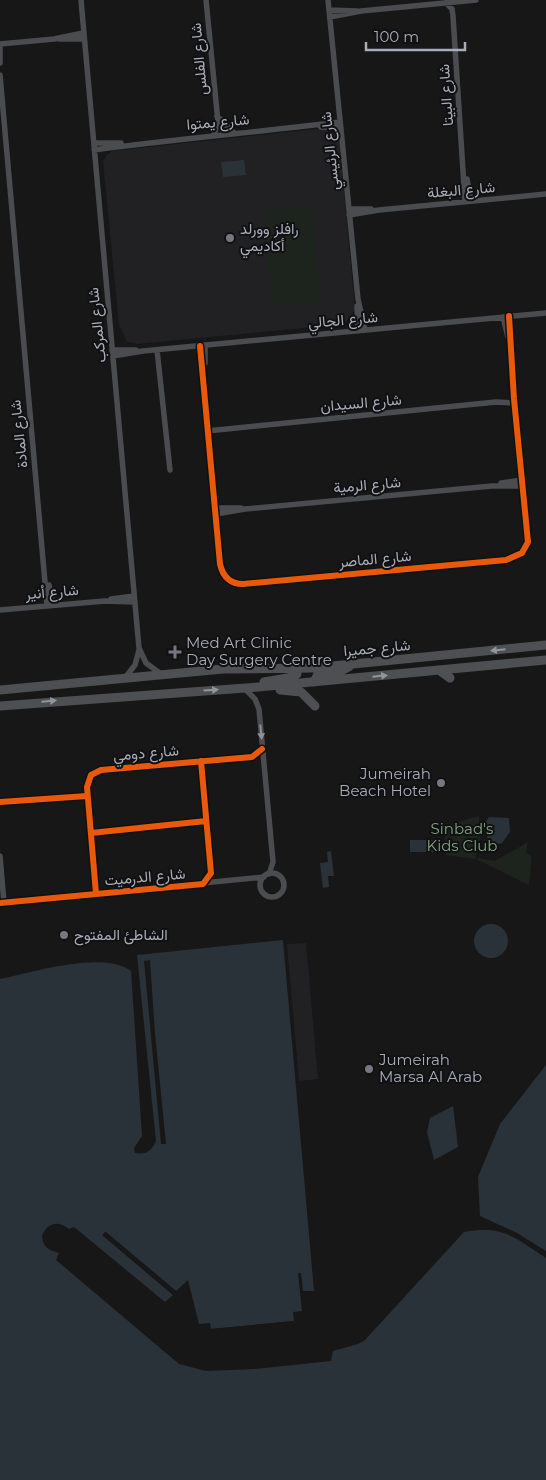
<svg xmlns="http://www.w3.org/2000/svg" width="546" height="1480" viewBox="0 0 546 1480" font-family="Montserrat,Vazirmatn,sans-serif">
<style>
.built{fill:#212123}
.green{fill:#1d241e}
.water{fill:#2a3239}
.pier{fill:#171717}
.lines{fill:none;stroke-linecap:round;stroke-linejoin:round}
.minor{stroke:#4b4c50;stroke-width:5.5}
.primary{stroke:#4d4f52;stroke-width:9}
.cycleway-casing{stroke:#111113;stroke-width:9}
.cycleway{stroke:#e8590c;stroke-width:6}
.oneway{fill:#91969e}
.oneway2{fill:#8c9099}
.poi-dot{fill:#757880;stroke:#111113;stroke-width:2}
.labels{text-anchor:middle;stroke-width:4;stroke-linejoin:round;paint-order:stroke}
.street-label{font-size:15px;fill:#a8adb8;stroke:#111113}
.poi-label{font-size:15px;fill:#a8adb8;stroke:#111113;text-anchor:start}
.park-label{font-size:15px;fill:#7fa381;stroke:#111113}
</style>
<rect width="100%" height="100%" fill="#171717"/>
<path class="built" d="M327,128L333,129L339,136L355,309L350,319L335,325L137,344L127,342L119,325L103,161L107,155L112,151Z
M306,943L318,1079L299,1081L287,944Z"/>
<path class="green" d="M312,206L320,301L272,305L264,210Z
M479,816L480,839L475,859L446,855L445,826Z
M528,842L526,852L532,857L529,885L478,860V858L495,861Z"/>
<path class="water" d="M244,160L246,175L223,177L221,162Z
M489,817L509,818L510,832L502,843L492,846L487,842L488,833L485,823Z
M410,840H434V852H410Z
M331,851L334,876H328L329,887L323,888L320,863L328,862L327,852Z
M474 941a17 17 0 1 1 34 0a17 17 0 1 1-34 0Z
M283,940L314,1291H303L301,1273H298L302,1311L293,1312L294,1321L211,1329L210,1323L199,1324L188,1280L176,1291L106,1232L103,1235L173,1295L165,1302L74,1227L69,1229C58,1220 47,1223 42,1236C43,1247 48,1250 59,1253L56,1260L179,1364L206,1371L255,1369L331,1361L333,1351L358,1344L365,1340L464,1232C504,1225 515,1238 546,1258V1480H0V979C33,972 104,950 131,971L142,1136L134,1148L135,1153C147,1155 151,1151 156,1141L137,955Z
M546,1065V1251L517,1233L480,1216L478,1177L500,1124Z
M453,1106L458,1147L434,1160L427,1132L430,1118Z"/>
<path class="pier" d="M150,960L155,1033L166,1144H161L144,961Z
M105,1232L176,1291L173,1295L102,1235Z
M294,1321V1323L212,1332L211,1329Z"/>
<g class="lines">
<path class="minor" d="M81,0L139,648L146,663L161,674
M206,0L218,122L214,134
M328,0L358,299L365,330
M446,3L452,9L453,16L465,202
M329,10L357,11
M330,17L361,11L476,0
M59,39H83
M0,63V44L54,39L83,33
M0,75L47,605
M217,116L234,133
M321,127L341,128
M94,143H121
M94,150C176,139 258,132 340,122
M467,179L471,201
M349,209H371
M349,215L379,210L546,194
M357,306L358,331
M503,317L508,337
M200,346L220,564C223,577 230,584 243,584L506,560L522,553L528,542L514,399L509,316
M112,350H136
M157,350L170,470
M113,356L143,351L546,313
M205,363V345
M207,431L496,402L514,403
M501,483L522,480
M215,508H241
M216,514L245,509L492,486H522
M49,585L53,605
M111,599L134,596
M0,610L105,601L135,602
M125,678L135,665L139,650
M244,688L255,699L259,709L273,862L269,874
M201,761L211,873L204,883
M0,802L87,796
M91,833L206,821
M0,856L4,903
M260 885a12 12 0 1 1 24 0a12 12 0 1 1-24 0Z
M96,894L87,787L91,775L101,770L252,757L262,749
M0,903L264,877"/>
<path class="primary" d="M439,670L450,678
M264,682L293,677L297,674V669
M314,682L318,674L341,671L350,666
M0,690L223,669L313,668L546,645
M280,690L301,692L315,706
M0,706L258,687L546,660"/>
<g class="cycleway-casing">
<path id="cycleway" d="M200,346L220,564C223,577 230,584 243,584L506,560L522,553L528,542L514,399L509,316
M0,802L87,796
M91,833L206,821
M96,894L87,787L91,775L101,770L252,757L262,749
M0,903L203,884L211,873L201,761"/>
</g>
<use href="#cycleway" class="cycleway"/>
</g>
<defs><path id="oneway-solid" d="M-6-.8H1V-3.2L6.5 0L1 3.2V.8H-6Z" transform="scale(1.25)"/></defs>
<g class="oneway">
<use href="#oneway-solid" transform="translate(498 650) rotate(174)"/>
<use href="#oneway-solid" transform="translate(380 676) rotate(-6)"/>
<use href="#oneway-solid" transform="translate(211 690) rotate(-4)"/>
<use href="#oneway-solid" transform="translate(49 701) rotate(-5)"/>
</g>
<use class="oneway2" href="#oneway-solid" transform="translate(261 732) rotate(85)"/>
<g class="poi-dot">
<circle cx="230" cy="238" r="5"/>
<path d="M172.5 644.5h5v5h5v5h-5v5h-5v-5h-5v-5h5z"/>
<circle cx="441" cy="783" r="5"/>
<circle cx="64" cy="935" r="5"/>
<circle cx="369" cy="1069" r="5"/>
</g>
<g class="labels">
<g class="street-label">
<text transform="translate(199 59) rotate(-95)" y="5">شارع الفلس</text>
<text transform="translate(446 95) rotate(-94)" y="5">شارع البيتا</text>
<text transform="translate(218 122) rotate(-5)" y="5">شارع يمتوا</text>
<text transform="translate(330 151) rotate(-96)" y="5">شارع الرئيسي</text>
<text transform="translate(461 190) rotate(-5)" y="5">شارع البغلة</text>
<text transform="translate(343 320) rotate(-5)" y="5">شارع الجالي</text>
<text transform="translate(97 325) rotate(-96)" y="5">شارع المركب</text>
<text transform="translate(361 403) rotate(-5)" y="5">شارع السيدان</text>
<text transform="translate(19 434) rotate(-96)" y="5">شارع المادة</text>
<text transform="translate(367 485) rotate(-5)" y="5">شارع الرمية</text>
<text transform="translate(375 559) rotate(-5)" y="5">شارع الماصر</text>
<text transform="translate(52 592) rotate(-5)" y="5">شارع أنير</text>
<text transform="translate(377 648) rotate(-5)" y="5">شارع جميرا</text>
<text transform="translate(146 753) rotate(-5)" y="5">شارع دومي</text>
<text transform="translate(145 877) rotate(-5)" y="5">شارع الدرميت</text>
</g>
<g class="poi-label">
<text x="240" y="234">رافلز وورلد<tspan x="240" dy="17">أكاديمي</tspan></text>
<text x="186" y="648">Med Art Clinic<tspan x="186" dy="17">Day Surgery Centre</tspan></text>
<text x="431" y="779" text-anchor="end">Jumeirah<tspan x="431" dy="17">Beach Hotel</tspan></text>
<text x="74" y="940">الشاطئ المفتوح</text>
<text x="379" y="1065">Jumeirah<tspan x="379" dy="17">Marsa Al Arab</tspan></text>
</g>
<g class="park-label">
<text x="462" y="834">Sinbad's<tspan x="462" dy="17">Kids Club</tspan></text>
</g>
</g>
<path d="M366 42v8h99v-8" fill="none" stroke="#a8adb8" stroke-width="2.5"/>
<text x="374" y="42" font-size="15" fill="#a8adb8" stroke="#111113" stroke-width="4" paint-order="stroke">100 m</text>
</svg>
